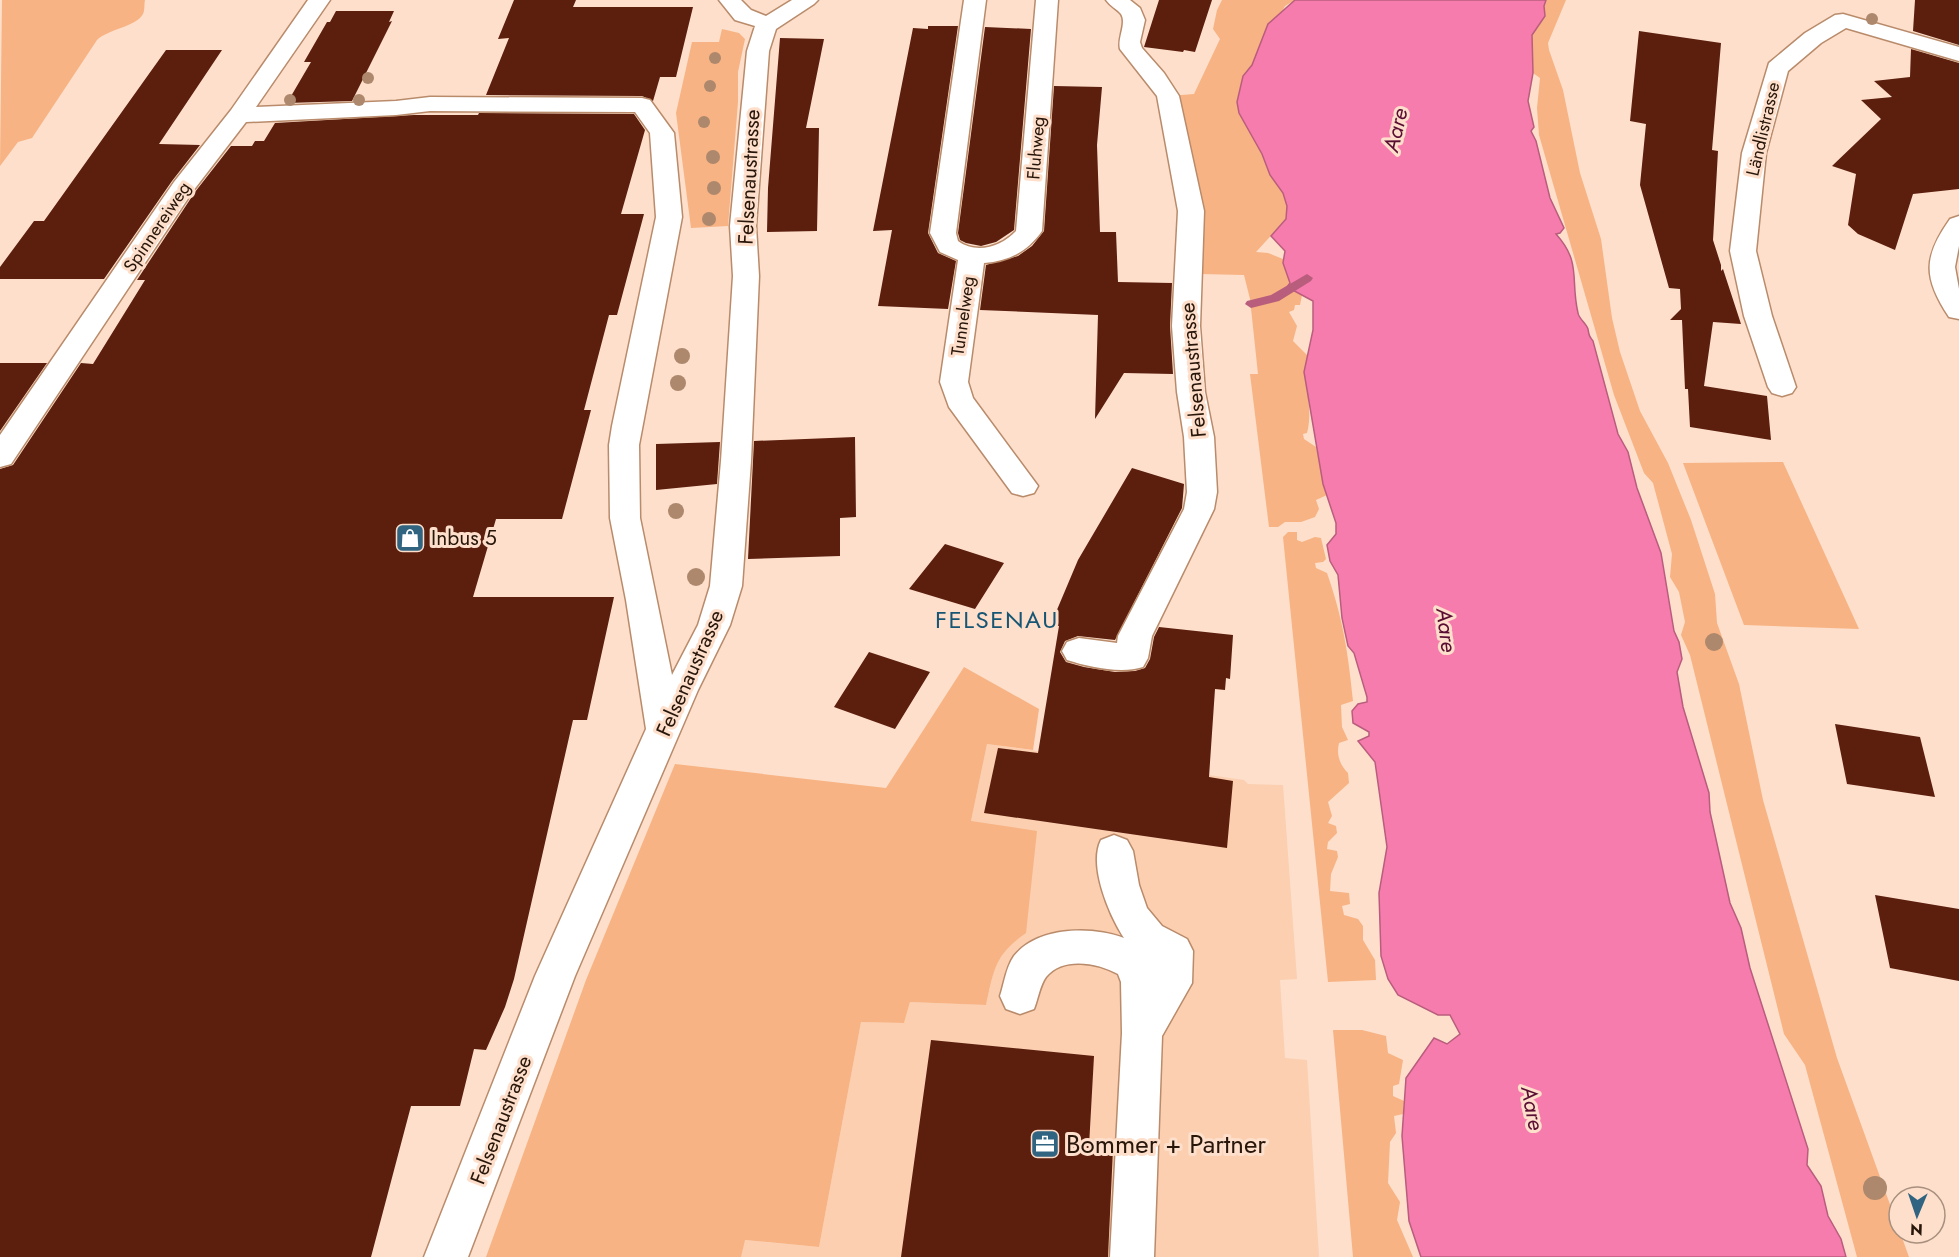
<svg xmlns="http://www.w3.org/2000/svg" width="1959" height="1257" viewBox="0 0 1959 1257" font-family="Jost,sans-serif">
<style>
.built{fill:#fbcfb0}
.green{fill:#f7b383}
.water{fill:#f77cae;stroke:#b95d7d;stroke-width:1.5}
.lines{fill:none;stroke-linecap:round;stroke-linejoin:round}
.stream{fill:#b95d7d;fill-rule:evenodd}
.building{fill:#5c1e0d}
.minor-casing{stroke:#b98b6b;stroke-width:3}
.minor{fill:#fff;fill-rule:evenodd}
.tree{fill:#ad886d}
.labels{text-anchor:middle;stroke-width:6;stroke-linejoin:round;paint-order:stroke}
.far-street-label{font-size:18px;fill:#28160a;stroke:#fddfcb}
.street-label{font-size:21px;fill:#28160a;stroke:#fddfcb}
.poi-label{font-size:21px;fill:#28160a;stroke:#fddfcb;text-anchor:start}
.water-label{font-size:22px;font-style:italic;fill:#590d33;stroke:#fddfcb}
.quarter-label{font-size:24px;letter-spacing:1.5px;fill:#175574;stroke:#fddfcb}
.near-poi-label{font-size:26px;fill:#28160a;stroke:#fddfcb;text-anchor:start}
</style>
<rect width="100%" height="100%" fill="#fddfcb"/>
<path class="built" d="M987,744L1244,780L1248,784L1283,785L1297,979L1280,980L1285,1058L1307,1060L1319,1257H741L744,1240L819,1247L861,1022L904,1023L910,1002L986,1005L995,965L1011,943L1025,933L971,821Z"/>
<path class="green" d="M2,0H145C144,4 145,10 143,14C136,27 108,29 97,40L32,138L18,142L0,166Z
M1222,0H1295L1285,6L1252,65L1243,76L1237,102L1239,113L1262,154L1270,175L1283,193L1287,206L1286,219L1256,252L1268,253L1283,259L1290,283L1287,287L1302,295L1300,305H1295L1294,310L1289,312L1297,326L1293,341L1308,356C1302,382 1314,407 1307,433L1303,434L1304,439L1316,447L1327,495L1316,500L1319,509L1315,517L1301,522H1285L1278,527H1269L1250,374H1258L1250,299L1244,275L1200,274L1169,96L1194,94L1220,39L1213,29L1217,10Z
M1546,0H1566L1548,43L1549,50L1563,90L1580,173L1601,239L1612,318L1620,352L1640,411L1668,463L1691,520L1715,594L1717,623L1739,684L1763,800L1837,1058L1909,1257H1857L1805,1065L1784,1034L1690,655L1681,635L1685,622L1679,592L1670,577L1672,554L1653,483L1644,473L1614,395L1539,135L1537,108L1540,78L1533,73L1532,35L1535,29L1540,24Z
M722,29L739,33L745,39L738,72V102L728,226L691,228L676,113L692,42H719Z
M1783,462L1859,629L1744,625L1683,463Z
M1288,532H1297V540L1302,542L1315,537L1321,538L1326,559L1323,562L1315,563L1316,568L1327,573C1343,619 1348,652 1353,701L1341,705L1342,727L1348,740L1339,743C1336,755 1340,765 1348,773L1349,783L1328,802L1332,816L1328,823L1336,826L1337,833L1328,842L1327,849L1337,851L1338,857L1331,874L1330,891L1349,893L1350,904L1342,906L1344,915L1358,919L1363,926V940L1375,960L1376,980L1328,982L1283,537Z
M964,667L1039,709L1033,750L987,744L971,821L1037,831L1026,933C994,955 994,970 986,1005L910,1002L904,1023L861,1022L819,1247L745,1240L741,1257H486L586,980L675,764L886,788Z
M1333,1030H1362L1386,1036L1388,1053L1403,1060L1399,1084L1393,1086V1096L1404,1101L1403,1114L1394,1116L1396,1133L1390,1142L1388,1183L1400,1202L1397,1220L1413,1257H1353Z"/>
<path class="water" d="M1295,0H1546L1544,6L1545,16L1532,35L1533,73L1528,101L1534,127L1531,131L1536,141L1550,198L1564,228L1560,233L1556,234C1582,263 1570,279 1578,313C1579,319 1586,323 1588,329C1589,335 1589,336 1593,341L1618,434L1628,452L1637,488L1661,553L1674,631L1679,642L1682,659L1677,672L1683,707L1709,793L1710,812L1730,903L1741,928L1750,968L1808,1149L1807,1165L1821,1186L1828,1216L1841,1239L1846,1257H1421L1409,1221L1402,1136L1406,1078L1434,1038L1447,1044L1460,1034L1450,1015H1438L1398,995L1388,979L1381,956L1379,893L1387,847L1375,762L1358,741L1369,736V732L1353,723L1352,711L1358,704L1367,702V697L1354,653L1348,646L1342,618L1338,575L1330,561L1327,545L1336,534V523L1323,484L1304,372L1313,330V301L1287,287L1290,283L1283,263L1285,251L1271,236L1286,219L1287,206L1283,193L1270,175L1262,154L1239,113L1237,102L1243,76L1252,65L1268,24Z"/>
<g class="lines">
<path class="stream" d="M1307,274L1313,278L1311,281L1279,301L1251,308L1245,304L1247,301L1271,295Z"/>
</g>
<path class="building" d="M514,0H576L573,7H693L676,77H660L653,101L642,96L486,95L509,38L498,39Z
M1159,0H1212L1195,52L1184,50L1183,52L1144,47Z
M1915,0H1959V45L1913,31Z
M336,11H394L389,22L392,21L352,101L287,103L311,62H304L327,22H330Z
M928,26H958L928,233L938,253L956,261L948,309L878,306L892,230L873,231L913,28L928,29Z
M985,27L1031,29L1014,230L996,242L981,246L966,243L960,240L958,233Z
M1639,31L1721,43L1712,150L1718,151L1713,240L1721,265V271L1723,269L1741,324L1713,322L1704,386L1767,396L1771,440L1690,427L1688,389H1685L1682,320H1670L1681,309L1680,289L1669,288L1640,185L1646,124L1630,121Z
M780,38L824,39L806,128H819L817,231L767,232L768,188Z
M1911,49L1959,63V189L1913,194L1895,250L1858,234L1848,225L1856,174L1832,166L1881,119L1861,100L1892,97L1874,81L1910,77Z
M166,50H222L159,144L200,145L172,181L104,279H0V267L34,221H44Z
M1054,86L1102,87L1097,145L1100,232H1116L1118,282L1172,283L1170,326L1173,374L1124,373L1095,419L1098,315L980,310L986,265L1018,256L1032,246L1044,231Z
M479,113L634,114L645,130L621,214H644L617,315H609L584,410H591L562,519H496L473,597H614L587,720H573L514,979L505,1007L486,1050L474,1049L460,1106H411L371,1257H0V469L13,465L81,363L93,364L145,280H137L195,192L231,146H252L255,141H264L275,123L414,115H478Z
M0,363H47L0,431Z
M855,437L856,517L840,518V556L748,559L754,441Z
M720,442L717,484L656,490V444Z
M1132,468L1184,484L1182,508L1115,640L1078,636L1065,641L1060,652L1066,662L1084,667L1115,672L1135,671L1145,668L1150,659L1154,637L1159,627L1233,635L1230,679L1226,678L1225,690L1215,689L1209,777L1233,781L1227,848L984,813L998,748L1038,753L1059,626L1051,624L1078,560Z
M945,544L1004,563L975,609L909,589Z
M869,652L930,672L895,729L834,707Z
M1835,724L1920,737L1935,797L1847,784Z
M1875,895L1959,909V981L1890,968Z
M931,1040L1094,1056L1089,1146L1113,1149L1108,1257H901Z"/>
<g class="lines">
<g class="minor-casing">
<path id="minor" d="M308,0H330L256,107L396,101L430,97L642,98L650,100L674,133L682,217L639,445L640,518L672,675L698,625L710,586L721,461L733,276L730,226L747,51L755,26L735,20L719,0H741L751,10L766,16L792,0H818L814,4L776,29L769,51L756,226L759,276L751,461L742,586L730,625L698,690L575,976L468,1257H424L535,976L646,729L626,600L610,518L609,445L612,426L656,217L650,133L635,112L430,111L396,115L246,122L193,191L11,464L0,467V435L174,182L231,110Z
M964,0H986L956,233L958,241C977,255 1002,246 1016,231L1036,0H1058L1042,231C1027,252 1009,261 984,263L968,382L973,398L1038,486L1034,493L1023,496L1012,493L949,407L940,382L958,260L940,252L930,233Z
M1106,0H1130L1140,8L1145,20L1140,42L1142,48L1164,73L1179,96L1204,211L1200,326L1205,392L1214,437L1217,492L1214,509L1152,636L1148,658L1143,667C1121,674 1089,667 1067,660L1062,651L1067,642L1079,638L1117,643L1118,636L1184,509L1187,492L1184,437L1177,392L1172,326L1178,211L1157,96L1120,49C1117,39 1127,23 1121,14C1117,9 1110,6 1106,0Z
M1843,14L1959,47V61L1846,28L1821,43L1788,71L1766,153L1756,251L1772,316L1796,387L1792,393L1782,396L1772,393L1768,387L1744,316L1730,251L1742,153L1769,63L1805,33L1835,15Z
M1959,216V246L1955,267L1959,289V319L1949,317C1923,278 1923,257 1950,219Z
M1114,835L1127,840L1133,851L1139,885L1147,908L1162,926L1187,939L1193,951L1192,983L1162,1036L1154,1257H1110L1122,1033L1121,982L1118,974C1098,963 1063,956 1046,977C1040,985 1038,999 1034,1009L1020,1014L1006,1009L1000,996C1004,984 1006,967 1014,956C1038,926 1092,926 1124,938C1109,915 1088,865 1101,840Z"/>
</g>
<use href="#minor" class="minor"/>
</g>
<g class="tree">
<circle cx="1872" cy="19" r="6"/>
<circle cx="715" cy="58" r="6"/>
<circle cx="368" cy="78" r="6"/>
<circle cx="710" cy="86" r="6"/>
<circle cx="290" cy="100" r="6"/>
<circle cx="359" cy="100" r="6"/>
<circle cx="704" cy="122" r="6"/>
<circle cx="713" cy="157" r="7"/>
<circle cx="714" cy="188" r="7"/>
<circle cx="709" cy="219" r="7"/>
<circle cx="682" cy="356" r="8"/>
<circle cx="678" cy="383" r="8"/>
<circle cx="676" cy="511" r="8"/>
<circle cx="696" cy="577" r="9"/>
<circle cx="1714" cy="642" r="9"/>
<circle cx="1875" cy="1188" r="12"/>
</g>
<defs>
<g id="shop-square" transform="scale(1.5)"><rect x="-9" y="-9" width="18" height="18" rx="4" fill="#316481" stroke="#fddfcb"/><path d="M-5-2.5h2.3a2.7 3.5 0 0 1 5.4 0H5L5.5 6h-11ZM-1.5-2.5h3a1.5 2.3 0 0 0-3 0Z" fill="#fff"/></g>
<g id="office-square" transform="scale(1.5)"><rect x="-9" y="-9" width="18" height="18" rx="4" fill="#316481" stroke="#fddfcb"/><path d="M-6-3h4V-5.5h4V-3h4V5H-6ZM-1-4.5V-3h2v-1.5ZM-6 0V1H6V0Z" fill="#fff"/></g>
</defs>
<g fill-rule="evenodd">
<use href="#shop-square" x="410" y="538"/>
<use href="#office-square" x="1045" y="1144"/>
</g>
<g class="labels">
<g class="far-street-label">
<text transform="translate(1763 129) rotate(-77)" y="6">Ländlistrasse</text>
<text transform="translate(1036 148) rotate(-85)" y="6">Fluhweg</text>
<text transform="translate(157 227) rotate(-56)" y="6">Spinnereiweg</text>
<text transform="translate(963 316) rotate(-82)" y="6">Tunnelweg</text>
</g>
<g class="street-label">
<text transform="translate(749 177) rotate(-87)" y="7">Felsenaustrasse</text>
<text transform="translate(1193 370) rotate(-95)" y="7">Felsenaustrasse</text>
<text transform="translate(690 673) rotate(-66)" y="7">Felsenaustrasse</text>
<text transform="translate(501 1120) rotate(-69)" y="7">Felsenaustrasse</text>
</g>
<g class="poi-label">
<text x="431" y="545">Inbus 5</text>
</g>
<g class="water-label">
<text transform="translate(1395 130) rotate(-77)" y="8">Aare</text>
<text transform="translate(1447 630) rotate(83)" y="8">Aare</text>
<text transform="translate(1533 1108) rotate(79)" y="8">Aare</text>
</g>
<g class="quarter-label">
<text x="997" y="628">FELSENAU</text>
</g>
<g class="near-poi-label">
<text x="1066" y="1153">Bommer + Partner</text>
</g>
</g>
<g transform="translate(1917 1215) rotate(182)"><circle r="28" fill="#fddfcb" stroke="#a88f7e" stroke-width="1.5"/>
<path d="M0-4.5L10 22L0 15L-10 22Z" fill="#316481"/>
<text y="-9" font-size="16" font-weight="bold" text-anchor="middle" fill="#28160a">N</text>
</g>
</svg>
